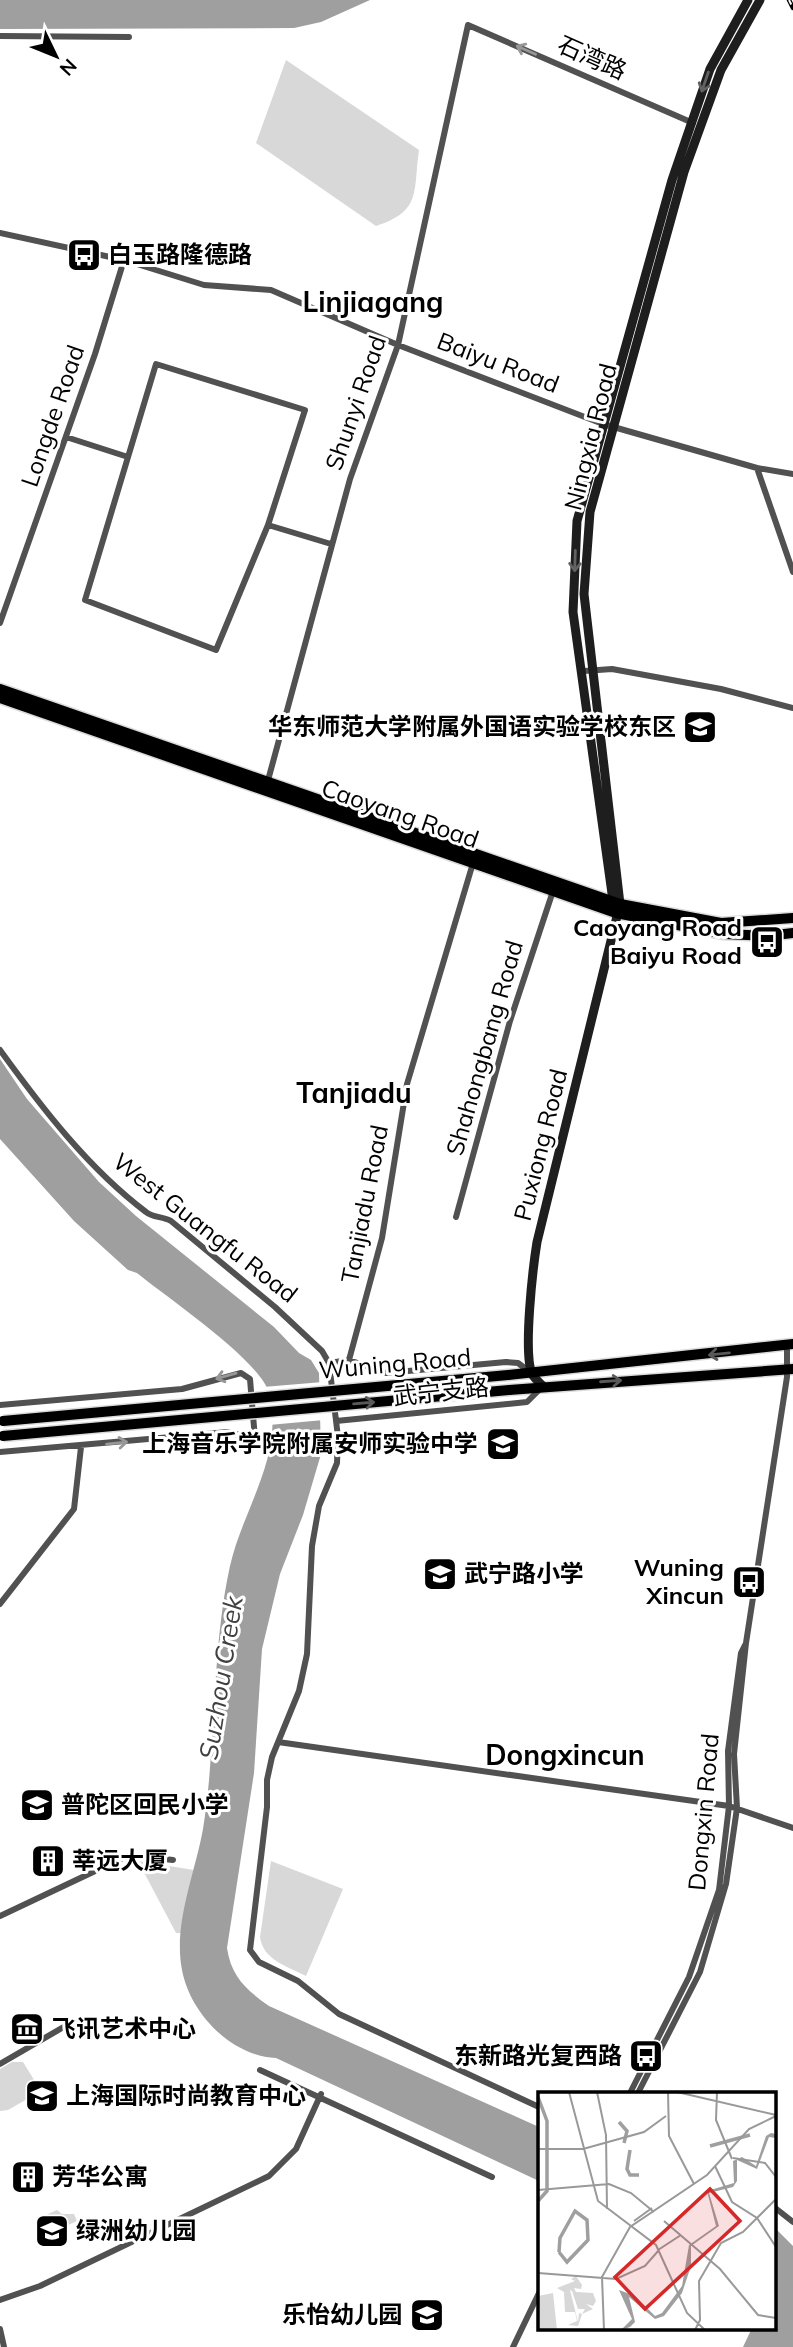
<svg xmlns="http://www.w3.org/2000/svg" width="793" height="2347" viewBox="0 0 793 2347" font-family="Mulish,'Noto Sans SC',sans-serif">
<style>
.green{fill:#d8d8d8}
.water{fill:#9f9f9f}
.pier{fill:#fff}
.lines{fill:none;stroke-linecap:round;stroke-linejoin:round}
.primary-casing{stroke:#dbdbdb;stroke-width:13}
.street{stroke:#515151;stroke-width:6}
.secondary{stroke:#1e1e1e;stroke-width:9}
.primary{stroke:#000;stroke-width:10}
.rail-casing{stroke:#000;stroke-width:4.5}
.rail{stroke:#fff;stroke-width:2;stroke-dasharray:5;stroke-linecap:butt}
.primary-bridge-casing{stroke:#dbdbdb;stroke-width:13;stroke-linecap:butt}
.primary-bridge{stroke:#000;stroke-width:10}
.oneway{stroke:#979797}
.oneway2{stroke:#626262}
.oneway3{stroke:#595959}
.labels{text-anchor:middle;stroke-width:6;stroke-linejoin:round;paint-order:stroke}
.street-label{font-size:24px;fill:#000;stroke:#fff}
.poi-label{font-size:24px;font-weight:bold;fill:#000;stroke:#fff;text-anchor:start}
.water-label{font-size:26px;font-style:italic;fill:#404040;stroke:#fff}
.quarter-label{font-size:28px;font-weight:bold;fill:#000;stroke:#fff}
.inset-river{fill:none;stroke:#9f9f9f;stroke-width:3.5}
.inset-road{fill:none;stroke:#999;stroke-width:2}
.view{fill:#d62828;fill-opacity:0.15;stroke:#d62828;stroke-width:3.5}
.inset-edge{fill:none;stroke:#000;stroke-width:3.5}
</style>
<rect width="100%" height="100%" fill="#fff"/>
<path class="green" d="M286,60L419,150C413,192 422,211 376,226L256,143Z
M138,1861L194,1870L182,1933H176Z
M271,1861L343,1889L306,1976C287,1966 263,1960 260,1937Z
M12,2062H23L41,2091L8,2110L0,2111V2069Z
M57,2210L62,2214H74L77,2221L44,2236L37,2219Z"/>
<path class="water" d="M0,0H370L321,22L294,28L0,29Z
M0,1059L27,1099L99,1182L136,1216L274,1327L299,1353L311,1360L319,1373L321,1454L303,1515L280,1574L262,1649L254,1773L227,1948C231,1976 246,1990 269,2006L539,2127V2181L276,2058C231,2056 190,2013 182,1970C173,1924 195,1874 203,1829C217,1742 211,1652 230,1566C243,1508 285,1455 269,1393C261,1361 165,1296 137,1273L128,1270L74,1221L0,1139Z
M774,2227L793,2246V2347H743L752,2328H774Z"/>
<path class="pier" d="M323,1382L324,1420L269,1425L263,1387Z"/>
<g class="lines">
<g class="primary-casing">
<path id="primary" d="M0,689L620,904L721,923L793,918
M0,698L616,913L724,934L767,936L793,933
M508,1375L793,1344
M509,1390L793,1369"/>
</g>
<path class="street" d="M0,36L129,37
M0,233L124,260L204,285L271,290L398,345L603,424L757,468L793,572
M66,437L128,457
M757,468L793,474
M268,525L216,650L85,600L156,364L305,410L268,525L331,544
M0,623L95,354L124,260
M584,671L612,669L721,689L793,708
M267,784L350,479L398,345L468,25L693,123
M0,1050C42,1108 88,1168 146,1212C153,1218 163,1216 171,1221L275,1307L322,1351L329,1363L338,1437L337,1463L319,1506L312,1546L307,1654L299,1691L272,1757L267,1780V1807L250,1950L259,1962L298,1981L339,2014L539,2107
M456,1217L510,1021L553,891
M349,1360L382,1238L407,1084L473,863
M329,1363L349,1360L386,1373L506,1362L518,1363L530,1372
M0,1405L182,1389L241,1373L250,1379L255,1439L228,1432L0,1452
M336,1421L527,1402L541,1388
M0,1604L74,1509L81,1447
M278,1742L729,1806L793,1828
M0,1916L129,1855L173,1860
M0,2064L67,2025
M260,2070L492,2177
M630,2093L689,1977L719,1890L729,1806L728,1751L741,1653L745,1645
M638,2093L700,1972L726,1884L737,1808L734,1754L746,1643L787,1377V1345
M774,2207L793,2222
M0,2300L40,2286L269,2176L296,2149L321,2094
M0,2329L4,2347
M513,2347L539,2293"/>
<path class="secondary" d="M614,908L573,612L577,521L672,180L710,69L748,0
M543,1386C540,1383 534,1378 532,1374C523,1352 533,1267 537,1242L620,904L584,594L590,512L684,172L721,70L760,0"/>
<use href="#primary" class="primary"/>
<g class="rail-casing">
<path id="rail" d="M789,0L793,8"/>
</g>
<use href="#rail" class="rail"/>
<g class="primary-bridge-casing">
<path id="primary-bridge" d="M3,1421L508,1375
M3,1436L509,1390"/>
</g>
<use href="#primary-bridge" class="primary-bridge"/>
</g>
<defs><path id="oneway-shaft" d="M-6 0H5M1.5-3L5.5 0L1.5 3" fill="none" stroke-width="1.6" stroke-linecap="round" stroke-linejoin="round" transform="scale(1.75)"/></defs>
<g class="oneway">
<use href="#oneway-shaft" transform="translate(526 50) rotate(-156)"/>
<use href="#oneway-shaft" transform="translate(226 1376) rotate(164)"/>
<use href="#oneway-shaft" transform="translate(117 1443) rotate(-6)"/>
</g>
<g class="oneway2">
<use href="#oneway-shaft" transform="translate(705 82) rotate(109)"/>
<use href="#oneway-shaft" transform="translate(575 561) rotate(92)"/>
</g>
<g class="oneway3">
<use href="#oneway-shaft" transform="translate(719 1354) rotate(174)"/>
<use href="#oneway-shaft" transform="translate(611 1381) rotate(-4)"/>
<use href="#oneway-shaft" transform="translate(364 1403) rotate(-5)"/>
</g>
<defs>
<g id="bus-square" transform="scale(1.75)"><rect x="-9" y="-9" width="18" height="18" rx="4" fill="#000" stroke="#fff"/><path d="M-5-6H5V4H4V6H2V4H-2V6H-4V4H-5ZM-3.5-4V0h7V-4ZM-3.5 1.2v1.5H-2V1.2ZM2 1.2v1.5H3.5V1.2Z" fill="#fff"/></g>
<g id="school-square" transform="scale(1.75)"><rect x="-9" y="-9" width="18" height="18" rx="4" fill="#000" stroke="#fff"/><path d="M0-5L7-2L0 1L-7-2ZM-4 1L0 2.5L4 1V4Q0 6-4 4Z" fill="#fff"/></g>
<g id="building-square" transform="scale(1.75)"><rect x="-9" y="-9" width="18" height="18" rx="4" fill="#000" stroke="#fff"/><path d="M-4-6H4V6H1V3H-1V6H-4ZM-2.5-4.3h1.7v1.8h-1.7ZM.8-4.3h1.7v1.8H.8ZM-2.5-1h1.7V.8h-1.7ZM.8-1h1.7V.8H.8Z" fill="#fff"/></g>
<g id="museum-square" transform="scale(1.75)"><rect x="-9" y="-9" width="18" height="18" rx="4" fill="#000" stroke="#fff"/><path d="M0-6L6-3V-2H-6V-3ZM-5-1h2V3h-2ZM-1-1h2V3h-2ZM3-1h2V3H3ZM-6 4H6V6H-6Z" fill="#fff"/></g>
</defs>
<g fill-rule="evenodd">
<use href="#bus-square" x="84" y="255"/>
<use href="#school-square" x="700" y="727"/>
<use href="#bus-square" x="767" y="942"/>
<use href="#school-square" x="503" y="1444"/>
<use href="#school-square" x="440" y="1574"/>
<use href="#bus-square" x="749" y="1582"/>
<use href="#school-square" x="37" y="1805"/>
<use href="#building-square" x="48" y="1861"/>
<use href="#museum-square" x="27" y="2029"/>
<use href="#bus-square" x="646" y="2056"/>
<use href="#school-square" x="42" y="2096"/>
<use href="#building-square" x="28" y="2177"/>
<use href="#school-square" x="52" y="2231"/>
<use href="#school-square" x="427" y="2315"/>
</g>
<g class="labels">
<g class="street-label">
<text transform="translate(592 58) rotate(24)" y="8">石湾路</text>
<text transform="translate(498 363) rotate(21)" y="8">Baiyu Road</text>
<text transform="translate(356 403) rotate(-71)" y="8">Shunyi Road</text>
<text transform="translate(53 416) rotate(-71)" y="8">Longde Road</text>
<text transform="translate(591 437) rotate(-76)" y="8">Ningxia Road</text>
<text transform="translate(400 814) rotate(19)" y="8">Caoyang Road</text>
<text transform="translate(485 1048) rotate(-74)" y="8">Shahongbang Road</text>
<text transform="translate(541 1145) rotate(-76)" y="8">Puxiong Road</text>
<text transform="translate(365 1204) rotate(-79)" y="8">Tanjiadu Road</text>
<text transform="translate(205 1228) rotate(38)" y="8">West Guangfu Road</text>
<text transform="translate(395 1364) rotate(-5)" y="8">Wuning Road</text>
<text transform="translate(441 1392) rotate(-6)" y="8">武宁支路</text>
<text transform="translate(704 1812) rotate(-85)" y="8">Dongxin Road</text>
</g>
<g class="poi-label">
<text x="108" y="263">白玉路隆德路</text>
<text x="676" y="735" text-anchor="end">华东师范大学附属外国语实验学校东区</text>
<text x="742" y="936" text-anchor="end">Caoyang Road<tspan x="742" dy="28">Baiyu Road</tspan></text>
<text x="478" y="1452" text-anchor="end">上海音乐学院附属安师实验中学</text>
<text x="724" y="1576" text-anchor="end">Wuning<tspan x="724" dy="28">Xincun</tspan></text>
<text x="464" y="1582">武宁路小学</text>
<text x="61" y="1813">普陀区回民小学</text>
<text x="72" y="1869">莘远大厦</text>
<text x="52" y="2037">飞讯艺术中心</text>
<text x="622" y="2064" text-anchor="end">东新路光复西路</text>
<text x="66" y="2104">上海国际时尚教育中心</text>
<text x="52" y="2185">芳华公寓</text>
<text x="76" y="2239">绿洲幼儿园</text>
<text x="402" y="2323" text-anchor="end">乐怡幼儿园</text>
</g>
<g class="water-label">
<text transform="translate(221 1678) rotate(-81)" y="9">Suzhou Creek</text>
</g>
<g class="quarter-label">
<text x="373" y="312">Linjiagang</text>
<text x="354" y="1103">Tanjiadu</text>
<text x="565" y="1765">Dongxincun</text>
</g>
</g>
<g transform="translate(538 2092)">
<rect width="238" height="238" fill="#fff"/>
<path d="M38,184L44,193L43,197L36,196L38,200L55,201L58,209L55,214L48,212L55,217L44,222L47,217H40L34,199L32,198L40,230L41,221L44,222L40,234L30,233L39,229L37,220H27L26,200L19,196L37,189L33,187ZM15,201L19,238H0V204Z" fill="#d8d8d8"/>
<path d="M233,41L238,42V46L231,45L219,77L199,68V89L195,95L171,101L181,134L153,154V174L144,201L126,224L117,227L91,205L97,230L92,235L83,238L94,227L81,198L97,204L117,224L124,221L144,194L151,153L178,134L169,99L196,91L195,69L204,65L218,74L228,44Z" fill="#9f9f9f"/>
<path class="inset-river" d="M0,5L9,29V99L0,109M81,30L89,39L86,51M172,54L212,43M92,58L89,77L92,83H101M21,160L22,146L37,119L49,128L50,148L29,170L21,160"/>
<path class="inset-road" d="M31,0L60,109L118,153L149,221L167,238M59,0L68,43L69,117M130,0L131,44L156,92M139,0L238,23M179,0L178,28L194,67M0,57H45L106,40L128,24M195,66L227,71L238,85M177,74L194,110L219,126L238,155M0,98L71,92L93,101L116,120M96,129L114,116M126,129L182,177L220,223L238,226M120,158L143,143M0,181L78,187L107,174L121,158M66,238L64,185L92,135L169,83L211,37L238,24M157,238L162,228L161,189L183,151L205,140L238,107"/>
<path class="view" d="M172,97L202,129L107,217L77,185Z"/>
<rect width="238" height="238" class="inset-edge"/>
</g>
<g transform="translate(56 56) rotate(133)" stroke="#ffffff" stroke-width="5" paint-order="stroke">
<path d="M0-5L12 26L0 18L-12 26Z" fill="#000000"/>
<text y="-10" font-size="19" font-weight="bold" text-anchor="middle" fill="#000000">N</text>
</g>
</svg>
